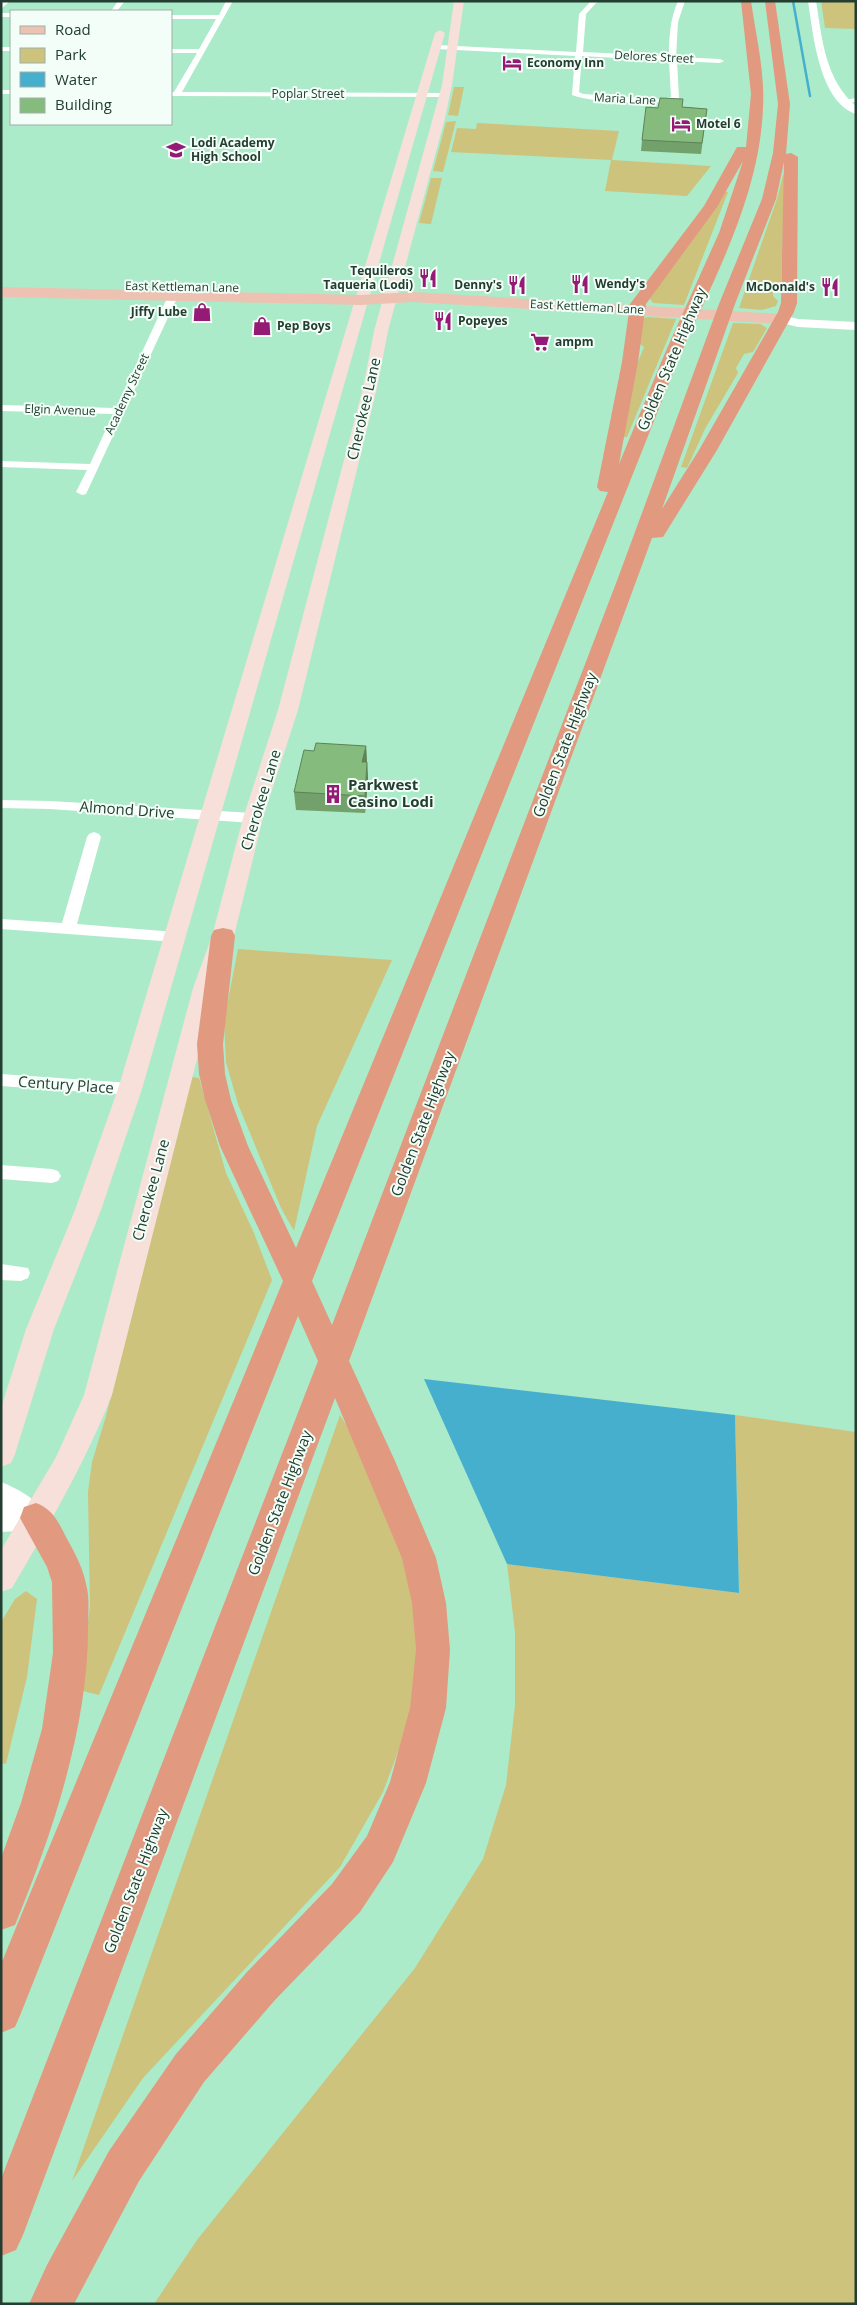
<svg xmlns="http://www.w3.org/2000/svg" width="857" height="2305" viewBox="0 0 857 2305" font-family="'Open Sans',sans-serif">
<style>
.green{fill:#cdc37d}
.water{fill:#47afce}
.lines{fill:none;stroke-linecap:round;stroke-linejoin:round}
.stream{stroke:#47afce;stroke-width:2.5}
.minor{fill:#fff;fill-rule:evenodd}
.tertiary{fill:#fff;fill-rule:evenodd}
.secondary{fill:#f6e0d9;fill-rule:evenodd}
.primary{fill:#edc2b2;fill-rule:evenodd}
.motorway{fill:#e1997f;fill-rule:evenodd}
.wall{fill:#72a16b}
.shaded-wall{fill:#5d8357}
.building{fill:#85bb7c;stroke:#5d8357}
.labels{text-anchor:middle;stroke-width:4;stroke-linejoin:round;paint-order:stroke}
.far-street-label{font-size:12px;fill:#233d30;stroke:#f2fef7}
.far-poi-label{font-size:12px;font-weight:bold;fill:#233d30;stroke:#f2fef7;text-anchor:start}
.street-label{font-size:15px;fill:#233d30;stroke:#f2fef7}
.poi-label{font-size:15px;font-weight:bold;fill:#233d30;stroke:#f2fef7;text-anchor:start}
</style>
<rect width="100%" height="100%" fill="#abebc9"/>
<path class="green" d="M821,1H856V29L825,28Z
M454,87H464L458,116L448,115Z
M456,121L443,172L433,171L446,122Z
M477,123L619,131L612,160L711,166L687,196L605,191L611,160L451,152L457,128L476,129Z
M783,175H785L781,282L774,287L773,296L778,301L776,306L762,310L739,308L777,199Z
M431,178H442L431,224L419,223Z
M722,191L728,192L684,305L653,303L650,299L652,295Z
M649,317L676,319L627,437H618L633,364L638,362L644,347L638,343L643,318Z
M733,323L760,324L767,328L753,352L744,354L736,368L738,373L706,427L687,468L681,467Z
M238,949L392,960L317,1126L294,1231L281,1208L238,1104L226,1062L224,1021Z
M191,1077L199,1078L226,1173L254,1233L272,1280L99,1695L79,1690L90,1607L88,1492L92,1462L106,1416Z
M340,1415L367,1459L403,1542L413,1602L417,1663L407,1728L383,1792L340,1867L143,2078L72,2181Z
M735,1415L856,1432V2304H154L197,2240L415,1968L483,1859L506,1785L515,1705V1632L507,1564L739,1593Z
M26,1591L37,1599L27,1677L6,1764L1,1763V1622L15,1599Z"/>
<path class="water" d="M424,1379L735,1415L739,1593L507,1564Z"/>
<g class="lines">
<path class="stream" d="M793,1L810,96"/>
<path class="minor" d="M118,1H125L117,11H111Z
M226,1H233L182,92L445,93L449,95L445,97L171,96V92H174L197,53H171V49H199L216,19H171V15H219Z
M591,1H598L586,14L583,52L669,56C669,37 670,19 678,1H685L678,22L676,57L720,59L724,61L720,63L677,61L679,98C667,107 587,102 572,95L575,56L437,49L433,47L437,45L576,52L579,14ZM582,56L669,61L671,97L663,99L583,94L579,92Z
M1,13H11V17H1Z
M1,47H11V51H1Z
M1,90H11V94H1Z
M856,98V102L842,103L838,101Z
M173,293L178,296L86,494L82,495L76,492L87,470L1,467V461L90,464L113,414L1,411V405L116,408L168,296Z
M1,800L50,801L253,813L260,818L253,823L50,809L1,808Z
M94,832L99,834L101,837L77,924L175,932L180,933L183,937L180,941L175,942L1,929V919L62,923L87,837L89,834Z
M1,1074L130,1083L136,1085L138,1089L136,1093L130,1095L1,1086Z
M1,1165L52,1169L58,1171L61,1176L58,1181L52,1183L1,1179Z
M1,1264L28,1268L30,1273L28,1278L21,1281L1,1280Z"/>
<path class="tertiary" d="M1,1H10L1,9Z
M808,1H816C822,38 825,80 856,106V114C819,102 813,33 808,1Z
M782,315L798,319L856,322V330L798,327L778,322L776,319Z
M1,1482C17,1488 42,1502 49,1518L45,1526L36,1530L1,1532Z"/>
<path class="secondary" d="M454,1H464L452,85L445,118L388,331L377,388L298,710L263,818L234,936L215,988L112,1395C85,1463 49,1525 12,1588L1,1592V1550L56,1457L84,1395L193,988L212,936L243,818L278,710L363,388L374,331L442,85Z
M440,30L445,33L142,1089L101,1210L54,1329L15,1454L11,1463L1,1467V1408L26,1329L75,1210L118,1089L435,33Z"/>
<path class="primary" d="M1,287L361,295L413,292L782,314L787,316L790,319L787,322L782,324L413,302L361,305L1,297Z"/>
<path class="motorway" d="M741,1H751C756,36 765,71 763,107C760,194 716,275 681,353L312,1281L332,1325L618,578L719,304L762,199L773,153L778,104L765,1H775L790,104L786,154L791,153L798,157L797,303L794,312L717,450L663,537L652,538L349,1361L395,1461L436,1558L446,1603L450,1650L446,1708L426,1783L393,1862L360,1912L275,2000L204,2082L139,2181L74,2304H29L47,2265L109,2151L176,2054L247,1972L332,1884L367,1836L390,1782L410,1708L416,1650L412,1603L402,1558L335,1398L23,2235L16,2250L1,2256V2179L318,1361L298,1316L21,2013L15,2027L1,2033V1964L283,1281L220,1146L205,1100L199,1074L197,1044L211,936L214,930L223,928L232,930L235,936L223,1044L225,1074L231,1100L248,1146L296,1248L608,492L600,491L597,487L622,362L630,304L704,206L737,147H746L751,94ZM743,161L719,233L665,353L619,464L638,362L646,304L717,207ZM784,162L781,303L778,312L699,450L662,509L735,304L776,199Z
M36,1503C53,1509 59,1523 67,1539C75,1553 83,1568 86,1584C90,1598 88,1614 88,1629C88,1727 52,1835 15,1925L1,1930V1858L21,1803L42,1729L53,1653L52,1582L47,1567L20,1518L24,1507Z"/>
</g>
<path class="wall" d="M682,107L707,109L701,154L641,151L642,140L658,108Z
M366,746L368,779L365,813L296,810L294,792L314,751Z"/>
<path class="shaded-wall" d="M366,746L367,763L362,762Z
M367,762L368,779L365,813V796Z"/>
<path class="building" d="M660,98L683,99L682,107L707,109L702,143L642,140L646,107L658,108Z
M316,743L366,746L362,762H367L365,796L294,792L304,750L314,751Z"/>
<defs>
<g id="hotel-bare" transform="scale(1.5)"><path d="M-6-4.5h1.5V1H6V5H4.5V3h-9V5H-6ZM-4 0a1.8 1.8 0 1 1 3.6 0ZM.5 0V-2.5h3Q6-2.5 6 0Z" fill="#951a75" stroke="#f2fef7" stroke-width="2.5" paint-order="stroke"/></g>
<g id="school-bare" transform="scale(1.5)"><path d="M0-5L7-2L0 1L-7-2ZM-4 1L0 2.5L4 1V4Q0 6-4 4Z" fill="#951a75" stroke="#f2fef7" stroke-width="2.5" paint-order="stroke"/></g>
<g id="restaurant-bare" transform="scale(1.5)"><path d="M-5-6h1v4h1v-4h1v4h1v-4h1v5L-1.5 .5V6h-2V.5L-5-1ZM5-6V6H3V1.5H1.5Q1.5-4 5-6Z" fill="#951a75" stroke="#f2fef7" stroke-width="2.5" paint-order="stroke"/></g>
<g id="shop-bare" transform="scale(1.5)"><path d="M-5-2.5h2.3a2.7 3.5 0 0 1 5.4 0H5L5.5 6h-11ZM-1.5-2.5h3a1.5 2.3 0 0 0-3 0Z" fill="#951a75" stroke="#f2fef7" stroke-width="2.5" paint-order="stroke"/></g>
<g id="supermarket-bare" transform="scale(1.5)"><path d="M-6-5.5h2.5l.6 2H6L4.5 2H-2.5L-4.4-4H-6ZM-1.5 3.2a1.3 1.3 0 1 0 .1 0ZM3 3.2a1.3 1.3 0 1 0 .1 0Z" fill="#951a75" stroke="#f2fef7" stroke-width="2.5" paint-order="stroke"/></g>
<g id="building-bare" transform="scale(1.5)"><path d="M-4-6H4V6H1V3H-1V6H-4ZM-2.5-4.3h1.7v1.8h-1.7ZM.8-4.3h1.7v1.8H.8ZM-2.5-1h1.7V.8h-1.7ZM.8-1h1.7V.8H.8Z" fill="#951a75" stroke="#f2fef7" stroke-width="2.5" paint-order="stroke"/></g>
</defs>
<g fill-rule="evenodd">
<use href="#hotel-bare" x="512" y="63"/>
<use href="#hotel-bare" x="681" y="124"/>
<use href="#school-bare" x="176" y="150"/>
<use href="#restaurant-bare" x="428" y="278"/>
<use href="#restaurant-bare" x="580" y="284"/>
<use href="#restaurant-bare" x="517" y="285"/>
<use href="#restaurant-bare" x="830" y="287"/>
<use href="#shop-bare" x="202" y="312"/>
<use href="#restaurant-bare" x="443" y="321"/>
<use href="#shop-bare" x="262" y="326"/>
<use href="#supermarket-bare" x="540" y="342"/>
<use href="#building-bare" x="333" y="794"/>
</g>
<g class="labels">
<g class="far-street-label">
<text transform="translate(654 57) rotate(3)" y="4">Delores Street</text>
<text x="308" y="98">Poplar Street</text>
<text transform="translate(625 99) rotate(3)" y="4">Maria Lane</text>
<text transform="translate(182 287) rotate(1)" y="4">East Kettleman Lane</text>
<text transform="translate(587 307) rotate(3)" y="4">East Kettleman Lane</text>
<text transform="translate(127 394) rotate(-65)" y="4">Academy Street</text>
<text transform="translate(60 410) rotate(2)" y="4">Elgin Avenue</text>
</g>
<g class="far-poi-label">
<text x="527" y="67">Economy Inn</text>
<text x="696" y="128">Motel 6</text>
<text x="191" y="147">Lodi Academy<tspan x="191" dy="14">High School</tspan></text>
<text x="413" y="275" text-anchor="end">Tequileros<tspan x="413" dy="14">Taqueria (Lodi)</tspan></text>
<text x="595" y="288">Wendy's</text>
<text x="502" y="289" text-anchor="end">Denny's</text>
<text x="815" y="291" text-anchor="end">McDonald's</text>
<text x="187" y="316" text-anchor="end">Jiffy Lube</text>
<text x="458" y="325">Popeyes</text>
<text x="277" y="330">Pep Boys</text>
<text x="555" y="346">ampm</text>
</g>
<g class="street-label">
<text transform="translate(672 359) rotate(-67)" y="5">Golden State Highway</text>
<text transform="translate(364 409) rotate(-77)" y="5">Cherokee Lane</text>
<text transform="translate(565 745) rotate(-69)" y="5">Golden State Highway</text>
<text transform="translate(261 800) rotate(-73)" y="5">Cherokee Lane</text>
<text transform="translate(127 810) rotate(4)" y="5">Almond Drive</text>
<text transform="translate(66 1085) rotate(4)" y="5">Century Place</text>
<text transform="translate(423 1124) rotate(-69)" y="5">Golden State Highway</text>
<text transform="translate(151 1190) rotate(-75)" y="5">Cherokee Lane</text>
<text transform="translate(280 1503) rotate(-69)" y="5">Golden State Highway</text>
<text transform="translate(136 1881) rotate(-69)" y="5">Golden State Highway</text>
</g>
<g class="poi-label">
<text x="348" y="790">Parkwest<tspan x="348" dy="17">Casino Lodi</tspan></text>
</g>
</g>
<rect width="857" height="2305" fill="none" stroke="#233d30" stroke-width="5"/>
<rect x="10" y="10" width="162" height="115" fill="#f2fef7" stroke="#9fb1a7"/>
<rect x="20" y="26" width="25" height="8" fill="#edc2b2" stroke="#9fb1a7"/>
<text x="55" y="35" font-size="15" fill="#233d30">Road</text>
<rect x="20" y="48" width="25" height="15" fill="#cdc37d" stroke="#9fb1a7"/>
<text x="55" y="60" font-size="15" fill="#233d30">Park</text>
<rect x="20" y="72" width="25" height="15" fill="#47afce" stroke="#9fb1a7"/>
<text x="55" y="85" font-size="15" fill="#233d30">Water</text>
<rect x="20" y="98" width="25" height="15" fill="#85bb7c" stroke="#9fb1a7"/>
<text x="55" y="110" font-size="15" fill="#233d30">Building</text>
</svg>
